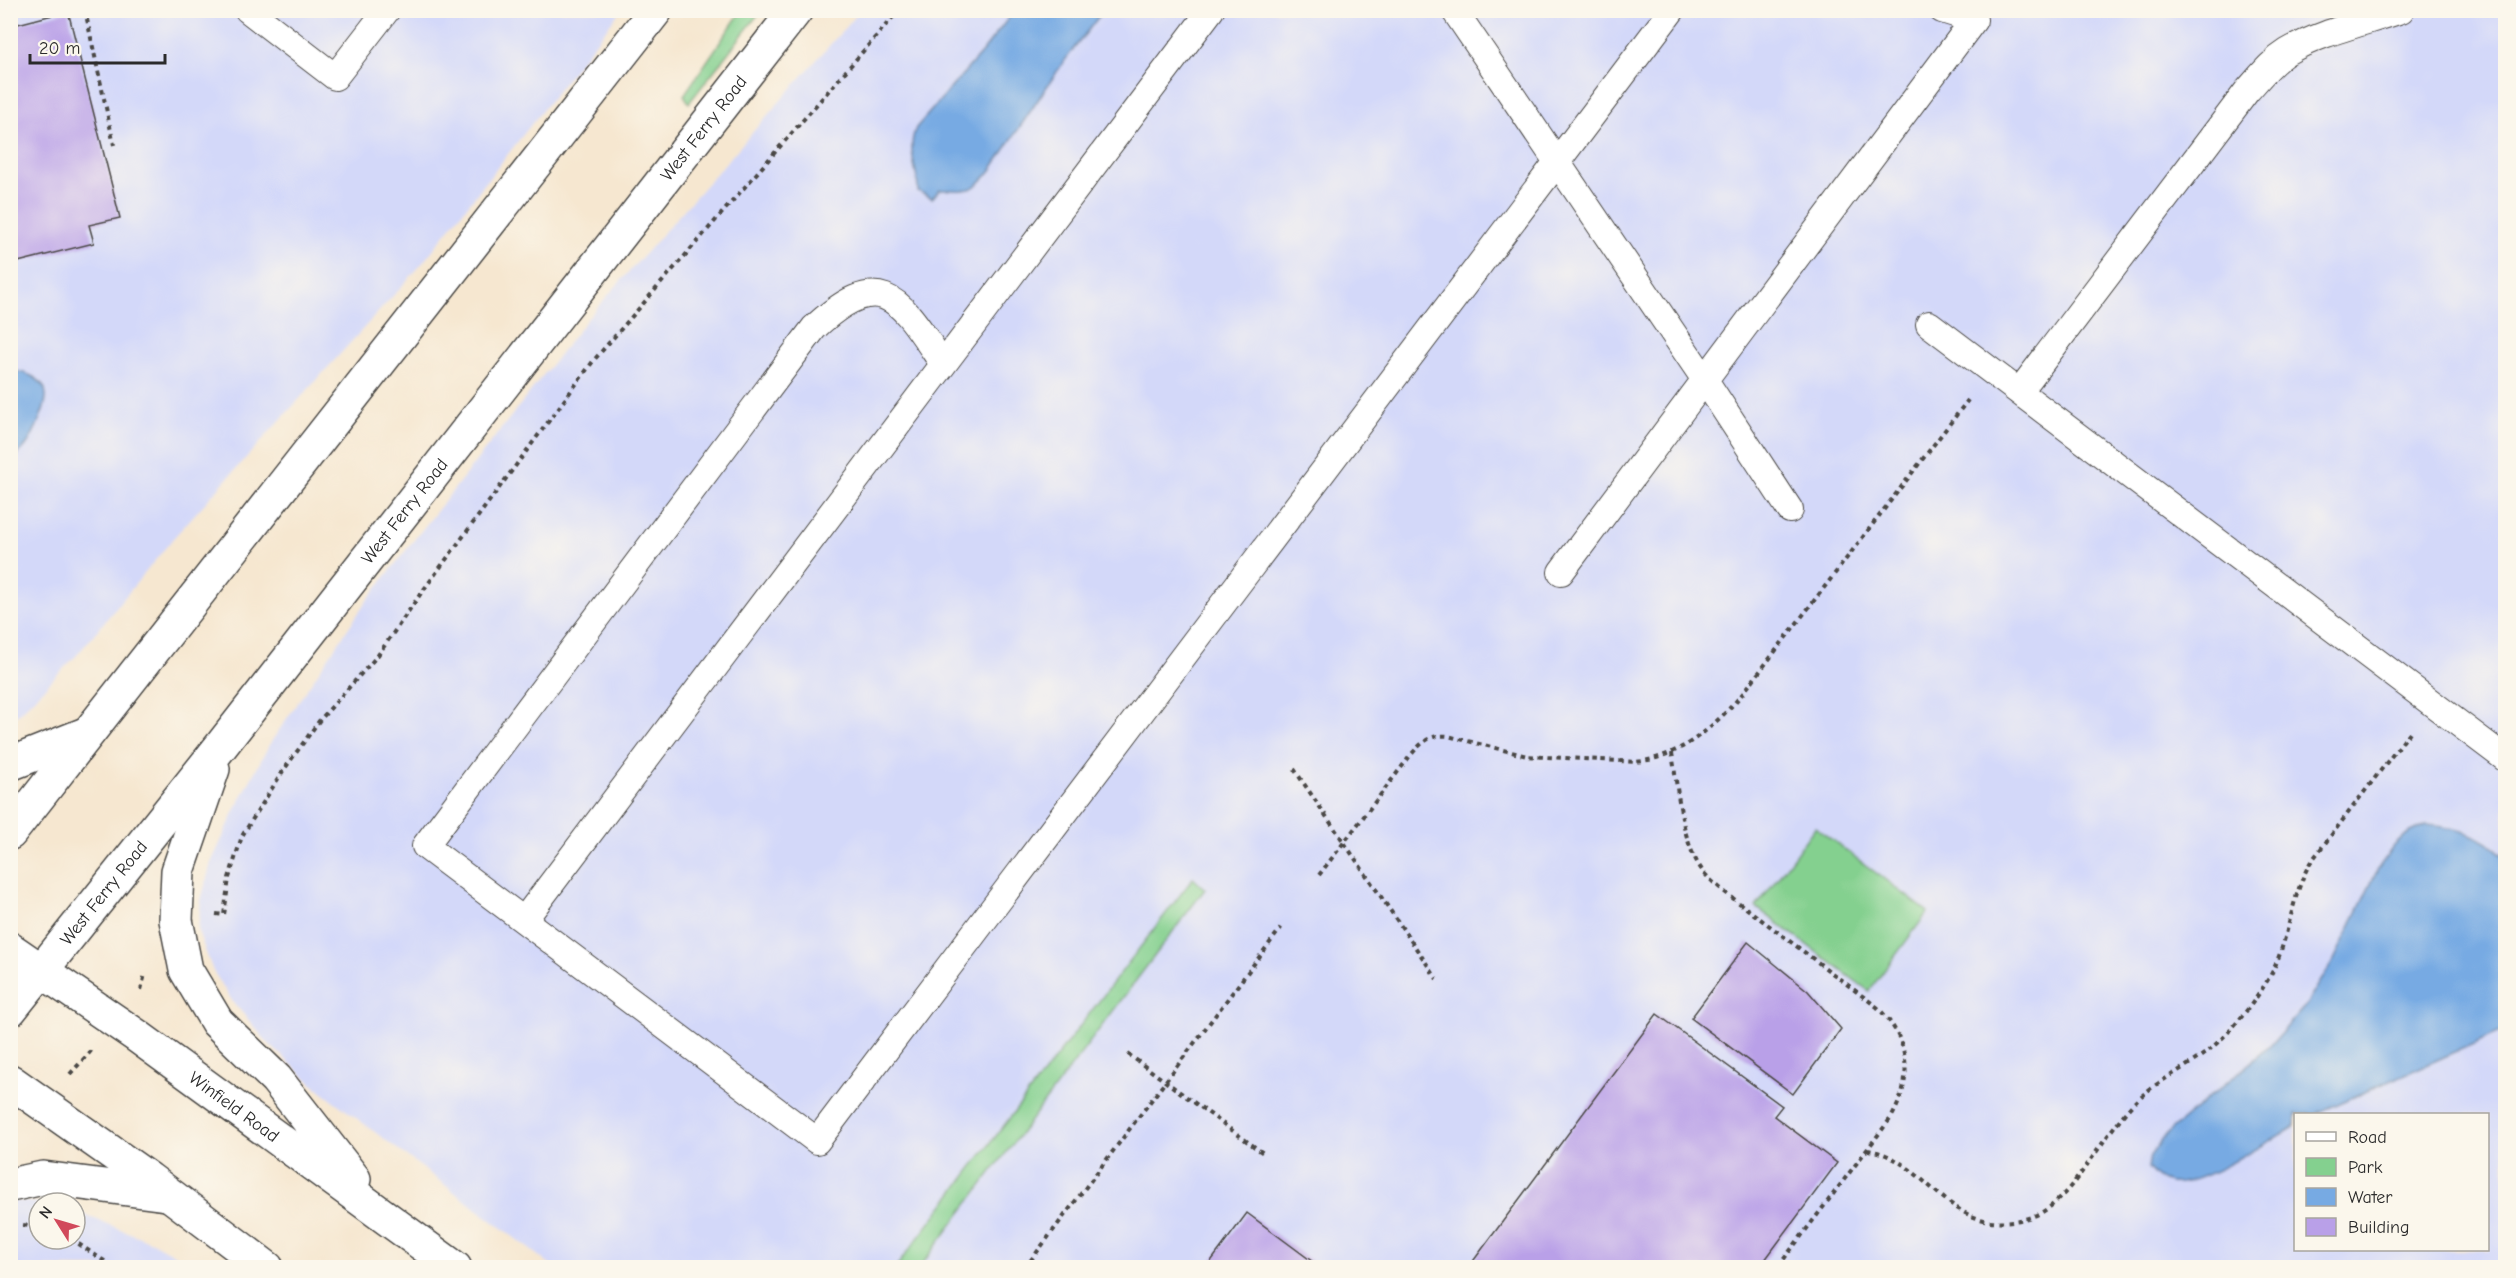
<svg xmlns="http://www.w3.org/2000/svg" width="2516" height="1278" viewBox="0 0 2516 1278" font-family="'Comic Neue',sans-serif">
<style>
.built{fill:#d3d8f9;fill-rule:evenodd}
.green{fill:#84d08f;stroke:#587e5d;stroke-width:1.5}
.water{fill:#77aae3;stroke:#516a87;stroke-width:1.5}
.building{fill:#b9a0e8}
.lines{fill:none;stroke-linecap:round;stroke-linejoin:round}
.service-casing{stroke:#494744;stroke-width:28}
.secondary-casing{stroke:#494744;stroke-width:36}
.path{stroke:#494744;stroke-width:4;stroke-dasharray:4.5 4.5;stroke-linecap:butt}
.service{stroke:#fff;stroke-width:26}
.secondary{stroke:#fff;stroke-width:33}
.labels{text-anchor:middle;stroke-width:4.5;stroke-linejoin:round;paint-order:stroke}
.street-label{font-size:18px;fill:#2b2b2b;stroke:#fbf7ec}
</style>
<rect width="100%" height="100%" fill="#fbf7ec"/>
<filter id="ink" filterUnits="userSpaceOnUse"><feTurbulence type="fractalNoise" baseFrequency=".0167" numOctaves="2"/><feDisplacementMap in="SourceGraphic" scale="12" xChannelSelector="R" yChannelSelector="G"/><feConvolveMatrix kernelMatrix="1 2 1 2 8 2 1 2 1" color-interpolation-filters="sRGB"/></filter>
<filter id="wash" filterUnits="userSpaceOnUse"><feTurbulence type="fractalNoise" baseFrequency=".008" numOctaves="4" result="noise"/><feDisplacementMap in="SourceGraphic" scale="24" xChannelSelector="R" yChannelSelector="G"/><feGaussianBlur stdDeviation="1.35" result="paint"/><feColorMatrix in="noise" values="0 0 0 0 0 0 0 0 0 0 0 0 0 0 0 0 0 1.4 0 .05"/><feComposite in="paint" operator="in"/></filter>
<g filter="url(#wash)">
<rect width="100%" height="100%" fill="#f6e7d0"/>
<path class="built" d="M11,11H620L421,265L176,535L77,655L11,721Z
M860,11H2505V1267H553L318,1089L269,1044L233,1002L213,971L198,931L201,900L211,863L238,804L269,745L368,599L588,318ZM2296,1114H2488V1250H2296Z
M10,1200L39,1203V1239H75V1211L152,1242L197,1267H11Z"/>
<path class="green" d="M742,10L761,11L689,103L684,95Z
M1815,827L1928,912L1869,991L1756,907Z
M1193,878L1205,889L920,1267H896Z"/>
<path class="water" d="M1014,11H1103L1062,64L989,173C968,196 968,189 940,190L932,198L918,191C918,169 906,150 916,128L983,51Z
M11,371C24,371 46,379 46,395C47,405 33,436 27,444C23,450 16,455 11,461Z
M2426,825C2457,827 2483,835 2505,857V1030L2315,1114H2296L2295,1126C2269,1141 2198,1188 2170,1183C2160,1181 2155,1176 2148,1168L2150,1156L2165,1135L2271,1045L2306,1005L2334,960L2378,869L2393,847L2407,834Z"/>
<g id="blocks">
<path class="building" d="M68,11L120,218L89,225L94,243L10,264V26Z
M1748,942L1808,991L1841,1029L1793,1094L1691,1018Z
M1657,1014L1782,1106L1774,1116L1837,1163L1759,1268H1468Z
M1247,1213L1321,1268H1206Z"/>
</g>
</g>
<g filter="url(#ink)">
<use href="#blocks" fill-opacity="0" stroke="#494744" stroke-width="1.5"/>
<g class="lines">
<g class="service-casing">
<path id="service" d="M248,10L335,77L387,10
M1454,10L1705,380L1790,510
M1929,324L2506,759
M943,364C901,302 883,263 814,328L425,846L817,1141L1672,10
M2019,392L2247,91C2260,77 2271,62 2287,52C2321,32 2364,23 2401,10
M1561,572L1974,20L1942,10
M524,920L1211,10"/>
</g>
<g class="secondary-casing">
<g id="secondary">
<path d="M10,764L88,733"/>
<path d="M213,769L178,871L176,920L186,970L217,1022L276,1079L354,1179"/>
<path d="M10,833L656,10"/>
<path id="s1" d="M10,949L137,1036L455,1268"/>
<path id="s2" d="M10,1010L221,746L796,10"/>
<path d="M10,1081L149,1179L267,1268"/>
<path d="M10,1185L43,1178L166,1194"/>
</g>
</g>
<path class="path" d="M85,10L114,145
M1672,753C1678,789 1681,845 1705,874C1711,881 1719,887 1726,893L1877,1007C1910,1039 1914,1078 1891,1118L1777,1268
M1294,769L1437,979
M1319,875L1410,756C1422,742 1430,734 1448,736L1527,756L1636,762C1682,757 1716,725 1744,692L1968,400
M216,914L224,915L229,878L242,836L283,771L319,721L378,655L419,596L594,360L899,10
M141,990L145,974
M1128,1054L1263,1153
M70,1074L91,1051
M1867,1150C1915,1155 1943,1216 1990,1221C2009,1223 2032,1220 2047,1209C2079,1186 2105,1133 2133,1104C2153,1083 2181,1071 2204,1054C2230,1034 2252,1006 2269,978C2289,943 2290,899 2310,863L2410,732
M23,1225L39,1228
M71,1239L115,1268
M1025,1268L1281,928"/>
<use href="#service" class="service"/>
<use href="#secondary" class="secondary"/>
</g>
</g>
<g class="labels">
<g class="street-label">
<text dy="6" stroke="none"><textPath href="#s2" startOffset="1122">West Ferry Road</textPath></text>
<text dy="6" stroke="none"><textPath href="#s2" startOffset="636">West Ferry Road</textPath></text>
<text dy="6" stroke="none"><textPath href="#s2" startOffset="150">West Ferry Road</textPath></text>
<text dy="6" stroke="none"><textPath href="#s1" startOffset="274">Winfield Road</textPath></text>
</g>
</g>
<rect width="2516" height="1278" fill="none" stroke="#fbf7ec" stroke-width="36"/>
<rect x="2294" y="1113" width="195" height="138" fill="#fbf7ec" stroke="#a8a59f" stroke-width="1.5"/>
<rect x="2306" y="1132" width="30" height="9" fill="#ffffff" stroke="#a8a59f" stroke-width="1.5"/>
<text x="2348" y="1143" font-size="18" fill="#2b2b2b">Road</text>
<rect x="2306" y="1158" width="30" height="18" fill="#84d08f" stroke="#a8a59f" stroke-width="1.5"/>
<text x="2348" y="1173" font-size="18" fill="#2b2b2b">Park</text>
<rect x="2306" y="1188" width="30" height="18" fill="#77aae3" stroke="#a8a59f" stroke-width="1.5"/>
<text x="2348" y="1203" font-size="18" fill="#2b2b2b">Water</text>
<rect x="2306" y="1218" width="30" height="18" fill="#b9a0e8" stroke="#a8a59f" stroke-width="1.5"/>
<text x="2348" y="1233" font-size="18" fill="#2b2b2b">Building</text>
<g transform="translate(57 1221) rotate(307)"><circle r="28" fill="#fbf7ec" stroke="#a8a59f" stroke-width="1.5"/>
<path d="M0-4.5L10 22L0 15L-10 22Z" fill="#d1495b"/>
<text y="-9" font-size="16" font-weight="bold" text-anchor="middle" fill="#2b2b2b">N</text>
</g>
<path d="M30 54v9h135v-9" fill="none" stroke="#2b2b2b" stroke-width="3"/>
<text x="39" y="54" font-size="18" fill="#2b2b2b" stroke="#fbf7ec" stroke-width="4.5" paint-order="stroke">20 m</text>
</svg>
